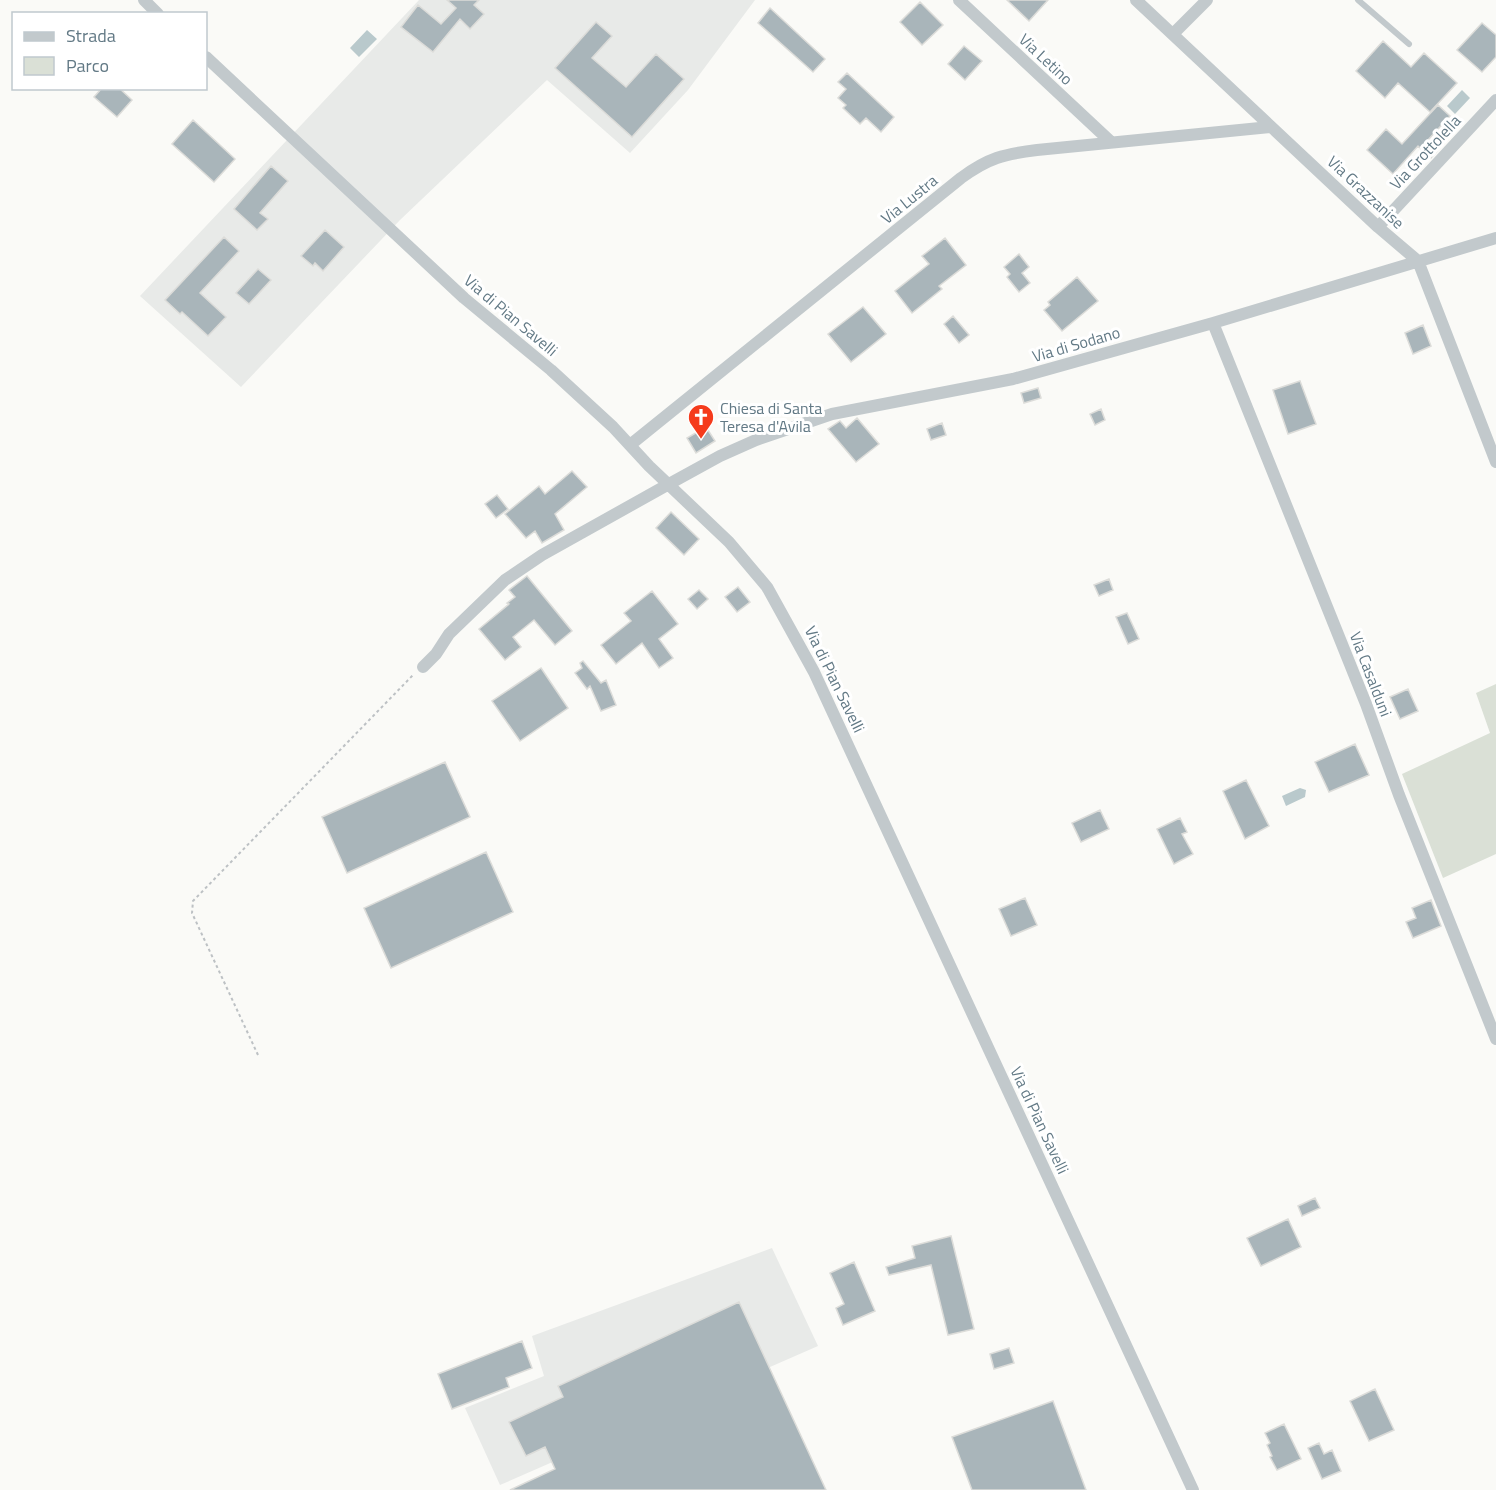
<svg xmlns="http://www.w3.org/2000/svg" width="1496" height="1490" viewBox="0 0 1496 1490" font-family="'Titillium Web',sans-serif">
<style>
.built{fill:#e8eae8}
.green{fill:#dae0d6}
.water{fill:#b9c9cc}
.building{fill:#a9b5ba;stroke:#dcdcd9;stroke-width:1.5}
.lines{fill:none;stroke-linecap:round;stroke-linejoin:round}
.path{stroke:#bdc1c4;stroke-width:2;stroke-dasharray:3 3;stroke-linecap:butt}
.lane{stroke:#c2c9cc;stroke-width:6}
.street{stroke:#c2c9cc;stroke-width:12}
.labels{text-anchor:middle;stroke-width:6;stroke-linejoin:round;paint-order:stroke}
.street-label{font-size:16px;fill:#627985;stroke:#fff}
.poi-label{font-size:16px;fill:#627985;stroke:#fff;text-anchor:start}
</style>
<rect width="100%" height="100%" fill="#fafaf7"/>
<path class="built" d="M419,0H755L688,90L630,153L547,80L400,220L241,387L140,296Z
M772,1248L818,1346L500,1485L465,1408L544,1376L532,1336Z"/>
<path class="green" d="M1496,684V854L1443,878L1402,774L1490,733L1476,693Z"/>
<path class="water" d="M367,30L377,39L359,57L350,48Z
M1462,90L1470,98L1455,114L1447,106Z
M1300,788L1306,790L1305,797L1286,806L1282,796Z"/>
<path class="building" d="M447,0H479L474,5L484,14L470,29L460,19L433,52L401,27L418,5L441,24L456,8Z
M1007,0H1048L1029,21Z
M920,2L943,25L922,45L900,22Z
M770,8L825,59L813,72L758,23Z
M596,22L612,36L592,58L626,87L656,54L684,79L632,137L555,68Z
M1482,23L1496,35V57L1482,72L1457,50Z
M1383,41L1411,67L1424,53L1457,83L1430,112L1398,83L1385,98L1356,71Z
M964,46L982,61L965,80L948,64Z
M847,73L894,117L881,132L866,118L860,124L843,108L846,105L838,98L846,89L838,82Z
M102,88H119L132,100L117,117L94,97Z
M1438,105L1450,116L1428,140L1438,150L1431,158L1418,146L1393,174L1367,150L1386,129L1402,144Z
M193,120L235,159L214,182L172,144Z
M271,166L288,181L260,213L268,219L257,230L234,209Z
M325,230L344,247L323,271L315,263L313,266L301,256Z
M224,237L239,251L200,293L226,317L208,336L182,312L180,314L165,300Z
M945,238L966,265L939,286L942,289L912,313L895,291L929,264L922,256Z
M1019,254L1029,267L1022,273L1030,283L1019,292L1007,277L1010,274L1004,267Z
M258,269L271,280L249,304L236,293Z
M1077,277L1098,301L1062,331L1044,310L1050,305L1048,302Z
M863,307L886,334L851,362L828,334Z
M953,316L969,335L959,343L944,324Z
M1423,325L1431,346L1413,354L1405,333Z
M1300,381L1316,424L1288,434L1273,390Z
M1038,388L1041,398L1024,403L1021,393Z
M1101,409L1105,420L1095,425L1090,414Z
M857,418L879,444L856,462L828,429L840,421L846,428Z
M942,423L946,435L931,440L927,429Z
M706,427L715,441L696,453L687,438Z
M572,471L587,487L555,514L564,530L542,543L535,531L526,538L505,514L539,486L545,494Z
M497,495L508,509L496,518L485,504Z
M671,512L699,539L684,555L656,528Z
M527,576L572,631L555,645L534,620L513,637L521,647L505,660L479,629L509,604L507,603L515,597L509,590Z
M1109,579L1113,590L1099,596L1094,585Z
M738,587L750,602L737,612L725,597Z
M699,590L708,599L697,609L688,599Z
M652,591L678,624L659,639L673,658L659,668L642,643L616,664L601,645L631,621L624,613Z
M1127,613L1139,639L1128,644L1116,617Z
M583,661L601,683L606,680L616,705L601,711L590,686L587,689L575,673L582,668L580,663Z
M541,668L568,708L520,741L492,701Z
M1408,689L1418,711L1400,719L1390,697Z
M1355,744L1369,775L1329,792L1315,762Z
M445,762L470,817L347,873L322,817Z
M1246,780L1269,826L1245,839L1223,791Z
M1100,810L1109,829L1081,842L1072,823Z
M1180,818L1187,832L1182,834L1193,854L1174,864L1157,829Z
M486,852L513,912L391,968L364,908Z
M1025,898L1037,925L1011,936L999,909Z
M1431,900L1441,926L1413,938L1406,922L1416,918L1412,908Z
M1315,1198L1320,1208L1302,1216L1298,1206Z
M1288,1219L1301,1247L1261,1266L1247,1238Z
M951,1236L974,1329L948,1335L931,1265L889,1275L886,1267L915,1258L912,1246Z
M854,1262L875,1311L843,1325L836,1308L844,1304L830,1273Z
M739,1302L826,1490H510L555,1469L545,1447L526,1456L509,1422L563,1397L558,1386Z
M522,1341L532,1368L506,1378L509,1387L452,1409L438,1374Z
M1009,1348L1014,1363L994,1369L990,1354Z
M1375,1389L1394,1430L1369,1441L1350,1401Z
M1053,1401L1086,1490H972L952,1437Z
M1284,1424L1301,1459L1277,1470L1270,1457L1272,1456L1267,1445L1270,1443L1265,1433Z
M1319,1443L1324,1454L1332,1450L1341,1471L1322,1479L1308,1448Z"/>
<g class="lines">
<path class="path" d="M258,1055L192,913L193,901L414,674"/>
<path class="lane" d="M1358,0L1409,44"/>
<path class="street" d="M144,0L158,14
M959,0L1111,142
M1136,0L1378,227L1418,261L1496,462
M1173,34L1207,0
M206,57L464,298L551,370L613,427L649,466L729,542L767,587L814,672L1193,1490
M1378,227L1496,100
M1213,323L1366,704L1399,795L1496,1039
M630,445L961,178C988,158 1004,154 1037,150L1270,127
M423,667L436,654L449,634L505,580L542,555L669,484L720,456L756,440L832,414L1013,379L1213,323L1496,238"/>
</g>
<defs>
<g id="church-pin" transform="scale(1.35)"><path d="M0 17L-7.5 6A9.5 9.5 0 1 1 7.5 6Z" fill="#f53b1c" stroke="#fff"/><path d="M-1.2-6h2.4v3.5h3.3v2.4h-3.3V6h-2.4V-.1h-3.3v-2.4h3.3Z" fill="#fff"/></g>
</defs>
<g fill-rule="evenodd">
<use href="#church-pin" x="701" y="417"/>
</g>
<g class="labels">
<g class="street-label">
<text transform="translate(1046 59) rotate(43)" y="6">Via Letino</text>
<text transform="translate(1425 152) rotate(-47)" y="6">Via Grottolella</text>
<text transform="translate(1366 192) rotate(43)" y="6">Via Grazzanise</text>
<text transform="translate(909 199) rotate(-39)" y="6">Via Lustra</text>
<text transform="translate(511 315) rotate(40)" y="6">Via di Pian Savelli</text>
<text transform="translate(1076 344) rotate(-16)" y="6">Via di Sodano</text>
<text transform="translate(1371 674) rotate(69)" y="6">Via Casalduni</text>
<text transform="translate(835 679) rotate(64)" y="6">Via di Pian Savelli</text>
<text transform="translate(1040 1120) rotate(65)" y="6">Via di Pian Savelli</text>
</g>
<g class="poi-label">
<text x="720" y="414">Chiesa di Santa<tspan x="720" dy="18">Teresa d'Avila</tspan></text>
</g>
</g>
<rect x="12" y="12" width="195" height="78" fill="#ffffff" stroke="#c0c9ce" stroke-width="1.5"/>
<rect x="24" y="32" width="30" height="9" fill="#c2c9cc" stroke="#c0c9ce" stroke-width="1.5"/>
<text x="66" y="42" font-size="18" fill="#627985">Strada</text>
<rect x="24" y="57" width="30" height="18" fill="#dae0d6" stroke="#c0c9ce" stroke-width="1.5"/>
<text x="66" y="72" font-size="18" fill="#627985">Parco</text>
</svg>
